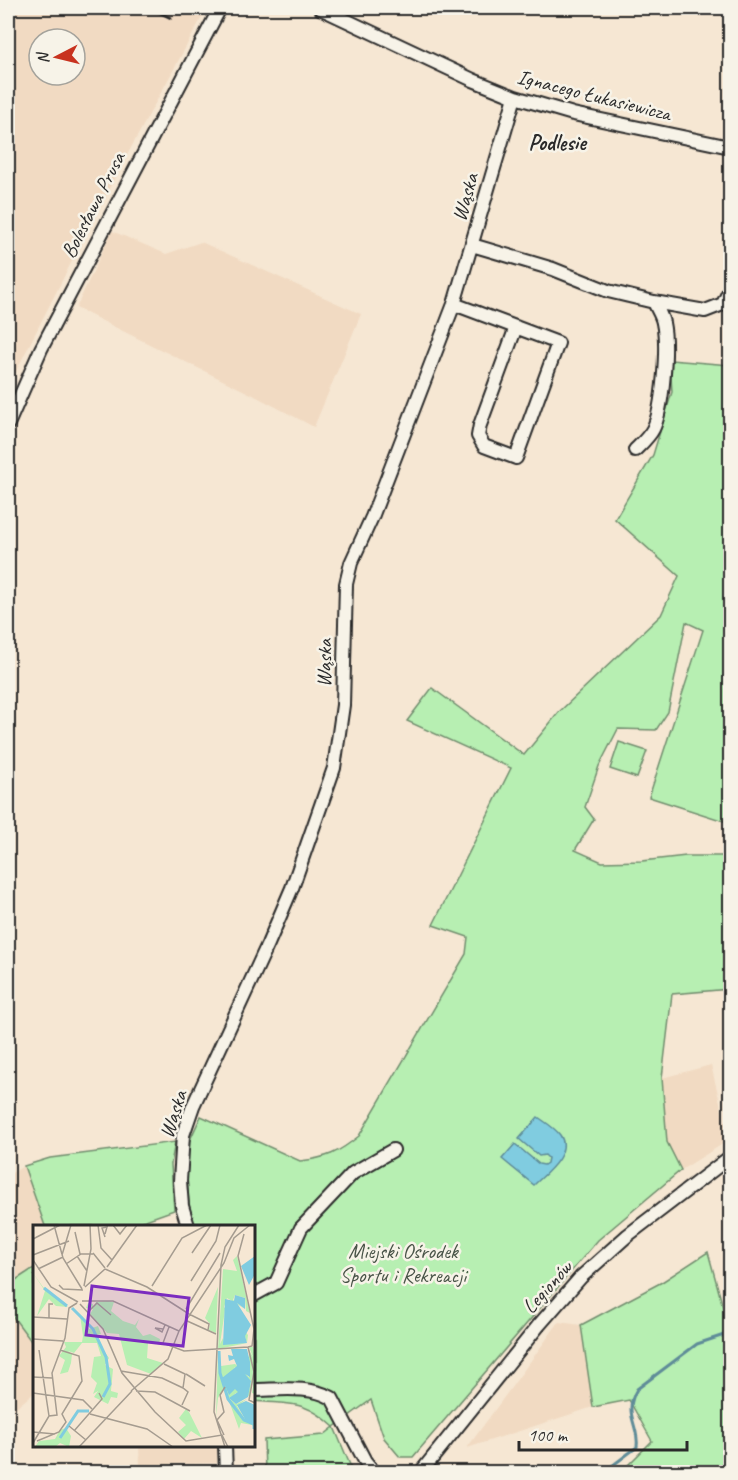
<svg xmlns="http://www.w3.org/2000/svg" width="738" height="1480" viewBox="0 0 738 1480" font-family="Caveat,sans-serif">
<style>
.built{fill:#f1dac2;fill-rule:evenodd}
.green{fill:#b7efb2;stroke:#718d6e;stroke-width:1.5}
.water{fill:#80cce0;stroke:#5e8c98;stroke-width:1.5}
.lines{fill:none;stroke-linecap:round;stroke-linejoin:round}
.stream{stroke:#5e8c98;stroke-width:3}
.minor-casing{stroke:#2b2b2b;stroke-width:16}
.minor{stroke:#f7f3e8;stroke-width:12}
.rail{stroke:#2b2b2b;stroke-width:3}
.labels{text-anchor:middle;stroke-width:5;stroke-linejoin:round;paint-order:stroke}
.street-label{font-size:21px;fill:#2b2b2b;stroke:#f7f3e8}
.park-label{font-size:21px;fill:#475246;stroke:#f7f3e8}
.neighbourhood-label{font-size:22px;font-weight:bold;fill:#2b2b2b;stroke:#f7f3e8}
.inset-river{fill:none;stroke:#80cce0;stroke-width:3}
.inset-road{fill:none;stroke:#a59c90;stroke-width:1.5}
.view{fill:#7b2cbf;fill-opacity:0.15;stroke:#7b2cbf;stroke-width:3}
.inset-edge{fill:none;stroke:#2b2b2b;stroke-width:3}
</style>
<rect width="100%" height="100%" fill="#f6e7d3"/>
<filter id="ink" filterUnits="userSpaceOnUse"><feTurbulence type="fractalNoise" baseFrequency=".0167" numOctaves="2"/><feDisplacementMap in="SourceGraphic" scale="12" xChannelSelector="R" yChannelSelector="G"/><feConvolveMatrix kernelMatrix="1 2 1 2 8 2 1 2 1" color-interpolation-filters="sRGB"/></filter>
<g filter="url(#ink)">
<path class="built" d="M8,8H207L107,192L8,387ZM39,39H75V75H39Z
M112,231L166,254L201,242L361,314L314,427L253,395L76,308Z
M711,1065L729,1140L681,1170L667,1142L662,1078Z
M24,1166L45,1226H34V1268L8,1285V1175Z
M8,1310L34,1345V1393L8,1414Z
M559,1322L581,1325L593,1407L467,1448Z
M139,1446H217V1463L140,1465Z"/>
<path class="green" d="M670,360L730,365C730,378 732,392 730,404C728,426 726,446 730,467V823L649,797L703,630L686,622L668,712L656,730L618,729L599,766L585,807L594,819L575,850L602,862L642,861L686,856H730V989L672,994L662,1078L667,1142L681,1170L598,1240L413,1457H400L384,1438L371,1400L334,1427L353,1472H265L264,1440L324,1435L334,1427C304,1399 291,1405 254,1401V1226H194L191,1220L186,1174L190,1140L201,1116L300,1161C327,1158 338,1153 359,1136L466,954L468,937L433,925L511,768L407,721L432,688L524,755L559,712L661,615L679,576L615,519L653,455L672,392Z
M619,742L647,751L637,778L610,769Z
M175,1142L171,1164L174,1210L129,1226H45L24,1166L50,1158Z
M708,1252L729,1329H730V1472H621L652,1441L629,1400L593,1407L581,1325L662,1282Z
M34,1268V1345L8,1310V1285Z"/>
<path class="water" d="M538,1117C545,1122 555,1128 560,1135C573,1153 545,1174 534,1185L502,1159L515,1144L539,1164L544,1165L547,1163L548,1158L545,1155L539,1156L519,1139Z"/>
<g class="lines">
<path class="stream" d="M604,1472L637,1447C640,1426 622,1414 637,1389L697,1344L730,1333"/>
<g class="minor-casing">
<path id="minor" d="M320,8L473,80L515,97L573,114L730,147
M472,245L553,269L608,291L654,302L705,311L723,304L730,289
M454,304L558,343L516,458L484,446L478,436L480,425L516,327
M8,424L41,349L220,8
M635,450C641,444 649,437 653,429C663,409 668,346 663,323C662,316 657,309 654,302
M188,1226L182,1206L180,1181L183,1135L193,1106L268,944L292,888L334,768L343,705L346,584L351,563L372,517L454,304L515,97
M254,1295L276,1283L301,1228L353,1173L393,1150
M254,1390C279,1390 309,1385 332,1398L365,1461L374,1472
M225,1446L226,1472
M421,1472L539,1325L581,1277L628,1235L730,1157"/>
</g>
<use href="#minor" class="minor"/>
<path class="rail" d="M150,8L171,18"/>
</g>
</g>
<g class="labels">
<g class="street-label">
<text transform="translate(594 95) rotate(14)" y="7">Ignacego Łukasiewicza</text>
<text transform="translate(465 197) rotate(-74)" y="7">Wąska</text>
<text transform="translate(93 205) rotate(-63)" y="7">Bolesława Prusa</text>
<text transform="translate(324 663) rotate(-89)" y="7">Wąska</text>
<text transform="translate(173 1114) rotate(-72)" y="7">Wąska</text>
<text transform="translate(547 1287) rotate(-48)" y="7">Legionów</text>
</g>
<g class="park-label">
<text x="403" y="1258">Miejski Ośrodek<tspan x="403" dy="24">Sportu i Rekreacji</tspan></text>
</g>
<g class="neighbourhood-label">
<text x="557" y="150">Podlesie</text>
</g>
</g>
<g transform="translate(33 1225)">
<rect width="222" height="222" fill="#f6e7d3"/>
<path d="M204,31L217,88L213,86L212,73L202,70L200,75L212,84L194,73L191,82L215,110L214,118L210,105L200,99L192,85L187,119L190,113L191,119L214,118L185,124L190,44L204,46L200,35ZM0,48L10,62L35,82L23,81L16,74L4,91L12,66ZM185,62L183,108L176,105L177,99L172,93ZM75,76L81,77L78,86L90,96L102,100L106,94L103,102L110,111L117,109L127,114L126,119L115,118L114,133L130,138L118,149L94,140L86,109L74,108L57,89L60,84L53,83L55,78L60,79V83L63,77ZM41,84L50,92L56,104L65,101L68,109L63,110L65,118L76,133L72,140L80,144L78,166L85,168L84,173L78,172L75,179L61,172L65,166L60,169L64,158L58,152L61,132L68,131L64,118H49L41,128L35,126L39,129L38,138L35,147L27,149L32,135L26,131L33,122L31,117H49L50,111L47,90ZM216,122H220L222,134V169L219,168L221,153L216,171L203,168L197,174L203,179L214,174L204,181L213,196L222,198V204L219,200L208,198L206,204L191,162L185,173L183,192L185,125L188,141L202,139L216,152V125L220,132ZM202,142L218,156L215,169L202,163L198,148ZM153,184L156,187L169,213L158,206L151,214L145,207L153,200L146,193ZM33,203L38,211L36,222L27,218L22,222H2L6,216L22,214L27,205Z" fill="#b7efb2" fill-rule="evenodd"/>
<path d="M222,31V49L216,60L208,41ZM202,70L212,73V84L204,78L218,100L212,111L214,118L190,120L192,74L201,76ZM198,124H214L217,137V152L212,149L218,156L215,172L203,179L196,173L205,167L202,164L196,170L189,153L204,141L201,134L196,136L195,130L200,131ZM213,176L222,180V198L213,196L204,180Z" fill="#80cce0"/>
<path class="inset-river" d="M11,63L34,81M39,83L60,104L73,132L77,159L70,172M186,126L187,148L195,174L211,195L221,199V204M27,213L45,186H56"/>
<path class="inset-road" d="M21,0L30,33L49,64M65,0L68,23L79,35M80,0L87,9L94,0M42,7L47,29M72,9L74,2L69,3L72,12M211,9L205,31L221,104L219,121L215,122M0,14L27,0M60,28L72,43M159,28L178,0M0,30L36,16M29,30L38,0M44,31L54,46M0,35L18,62L45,77M33,39L48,29H60M74,42L104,0M5,44L30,32M72,44L114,62L156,89M158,56L183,16L187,0M26,60L30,64L50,65M51,61L58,24L57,0M119,61L149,13L174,0M52,62L72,44M49,76H80L146,106M47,79L70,104L89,148L122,187L153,216L189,210L195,222M153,84L187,28M55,87L64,78L78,90M156,89L176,99L175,105M0,92L34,94M16,93V79H20M152,95L183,109M136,102L130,118L151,126L215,122M130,104L122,103L129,107L132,100M0,114L30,116M215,122L221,147L216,175L222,178M6,125L16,191M131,139L152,149L150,163M88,146L129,153L150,163L155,167L149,180M153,149L172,161M0,152L19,153M98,166L135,134L146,106L191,38L201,13L217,0M103,166L122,167L157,186M0,168L50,175L59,184M57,189L114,204L140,222M36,201L53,215M41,206L69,174L66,168M0,207L22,209M191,210L184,195L191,187L187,170L192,162M4,216L26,207L33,197L29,189L49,156L46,131L27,125M0,218L16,191L24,190L19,148L32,113L36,83L44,78M46,222L99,166M192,222L181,187L188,40L192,22L206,0"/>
<path class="view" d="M59,61L156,73L150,121L53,110Z"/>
<rect width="222" height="222" class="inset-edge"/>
</g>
<rect width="738" height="1480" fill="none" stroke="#f7f3e8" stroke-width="30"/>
<rect x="15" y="15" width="708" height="1450" fill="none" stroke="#2b2b2b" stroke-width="2" filter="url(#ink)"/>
<g transform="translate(57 57) rotate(263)"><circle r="28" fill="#f7f3e8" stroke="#a5a39c" stroke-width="1.5"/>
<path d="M0-4.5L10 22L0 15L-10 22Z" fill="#c8321e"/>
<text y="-9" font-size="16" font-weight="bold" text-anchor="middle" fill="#2b2b2b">N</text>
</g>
<path d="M519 1441v9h168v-9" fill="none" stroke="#2b2b2b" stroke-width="3"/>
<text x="528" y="1441" font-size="18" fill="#2b2b2b" stroke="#f7f3e8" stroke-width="4.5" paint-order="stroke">100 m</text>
</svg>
